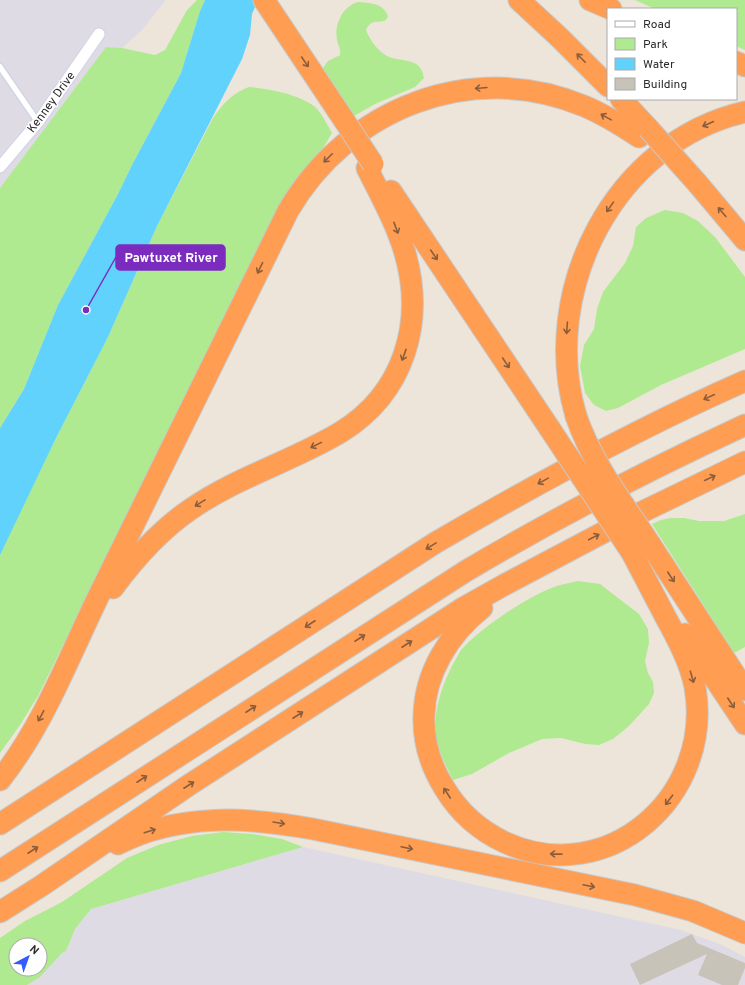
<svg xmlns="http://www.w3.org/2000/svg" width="745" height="985" viewBox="0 0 745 985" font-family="Overpass,sans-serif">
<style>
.industrial{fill:#dedbe5}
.green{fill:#afea90;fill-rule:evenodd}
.water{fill:#61d2fb}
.building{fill:#c8c3b9}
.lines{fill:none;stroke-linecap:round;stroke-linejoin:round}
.service-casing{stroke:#cfd3e4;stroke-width:8}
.minor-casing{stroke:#cfd3e4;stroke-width:13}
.motorway-casing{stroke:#c8c8c8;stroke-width:23}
.service{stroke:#fff;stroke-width:5.5}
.minor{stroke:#fff;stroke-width:11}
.motorway{stroke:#ff9d53;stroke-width:21}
.motorway-bridge-casing{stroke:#c8c8c8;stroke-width:23;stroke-linecap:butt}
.motorway-bridge{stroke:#ff9d53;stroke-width:21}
.oneway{stroke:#8a5e3c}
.labels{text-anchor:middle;stroke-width:3;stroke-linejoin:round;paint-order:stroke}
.street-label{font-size:12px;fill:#2a2a2a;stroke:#fff}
.leader{fill:none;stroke:#7b2cbf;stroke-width:1.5}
.callout-dot{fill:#7b2cbf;stroke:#fff;stroke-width:1.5}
.callout{fill:#7b2cbf;stroke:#7b2cbf;stroke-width:1.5}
.callout-label{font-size:13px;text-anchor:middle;font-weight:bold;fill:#fff}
</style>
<rect width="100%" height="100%" fill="#ede5da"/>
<path class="industrial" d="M0,0H166L141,31L122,48L106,47L0,188Z
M303,847L681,930L720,944L745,957V985H27L40,977L62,953L66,951L75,929L91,909Z"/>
<path class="green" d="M197,0H205L200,11L181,73L132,165L118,194L58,305L24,389L0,428V188L106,47L122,48L155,55L165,50L187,10Z
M635,0H745V50L736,46V9H655Z
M358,2C370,3 383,3 388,16L386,20C376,24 372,18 366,30C369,39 379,52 387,56C401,63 421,56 424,78L415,87L375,104L354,116L325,74L323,68L328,61L340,55C341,48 338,46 337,40C334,24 343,6 358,2Z
M249,87C268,89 299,94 315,107C321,112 328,126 332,133L316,160L110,550L38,696L20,725L0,753V555L1,551L56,438L108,337L157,226L213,118C224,103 231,94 249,87Z
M665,210L683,213L698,221L715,237L745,277V349L661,385L618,408L606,411L594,405L585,393L580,366L584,345L594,329L597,309L603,292L625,263L633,246L636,227L646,218Z
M745,514V647L734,653L652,524L661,520L671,518H684L699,521H724Z
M578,581L600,584L639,614L648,629L649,643L645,661L648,673L653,682L654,693L649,704L629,726L613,739L599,745L585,744L561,738L542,739L507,754L472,774L453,780C446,766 439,752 436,737C433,712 441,688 452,666C455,661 458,655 461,650C480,628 527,597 554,587C562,584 570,583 578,581Z
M223,832L252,834L282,839L303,847L91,909L75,929L66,951L62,953L40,977L27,985H0V938L25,921L62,902L127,858L158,845L192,836ZM16,945H40V969H16Z"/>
<path class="water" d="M205,0H258L252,14L250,35L242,59L157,226L108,337L56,438L0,555V428L24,389L58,305L118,194L132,165L181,73L200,11Z"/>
<path class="building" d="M692,934L697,943L745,963V968L738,985H722L698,975L707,954L640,985L630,964Z"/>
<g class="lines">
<g class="service-casing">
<path id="service" d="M0,67L38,122"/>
</g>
<g class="minor-casing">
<path id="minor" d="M0,167L38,122L99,34"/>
</g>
<g class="motorway-casing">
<path id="motorway" d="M264,0L338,111
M519,0L560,38L608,86
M590,0L611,9
M736,62L745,66
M621,99L648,128
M698,184L745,240
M391,191L550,429
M576,416C539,291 614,142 745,112
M650,544L745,690
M113,588C135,558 160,530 191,509C237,477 293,461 341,432C404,393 425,323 405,253C396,223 381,196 367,168
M482,608C449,634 425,673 424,715C423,741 431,767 445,789C459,812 479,830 504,842C608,890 714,796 695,687C690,662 677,638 665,616C654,595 643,574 632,553
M685,634L745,724
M0,780C46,722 71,651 104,585C165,460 227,336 288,211C348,108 472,59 584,106C603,114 621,125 639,137
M0,824L435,543C536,484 638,428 745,381
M118,844C179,813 248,817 313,829L635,895L693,911L745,933
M0,871L466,571C557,517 650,469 745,425
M0,912L41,886L189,785L463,608L504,585L642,512L745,462"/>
</g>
<use href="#service" class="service"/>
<use href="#minor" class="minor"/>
<use href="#motorway" class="motorway"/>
<g class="motorway-bridge-casing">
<path id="motorway-bridge" d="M338,111L373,164
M648,128L698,184
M576,416C592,463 623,503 650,544
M550,429L632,553"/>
</g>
<use href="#motorway-bridge" class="motorway-bridge"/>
</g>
<defs><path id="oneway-shaft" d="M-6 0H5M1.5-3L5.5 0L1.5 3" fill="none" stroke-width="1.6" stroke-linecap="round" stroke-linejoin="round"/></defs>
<g class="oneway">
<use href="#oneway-shaft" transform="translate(581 58) rotate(-135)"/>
<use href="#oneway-shaft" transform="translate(305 62) rotate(56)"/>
<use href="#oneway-shaft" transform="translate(481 88) rotate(175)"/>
<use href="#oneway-shaft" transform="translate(606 117) rotate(-151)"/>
<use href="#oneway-shaft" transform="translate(708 124) rotate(156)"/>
<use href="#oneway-shaft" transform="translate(328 158) rotate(135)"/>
<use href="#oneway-shaft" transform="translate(610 207) rotate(125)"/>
<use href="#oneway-shaft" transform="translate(722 212) rotate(-130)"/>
<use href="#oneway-shaft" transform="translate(396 228) rotate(70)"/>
<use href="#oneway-shaft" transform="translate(434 255) rotate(56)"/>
<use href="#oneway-shaft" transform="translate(260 268) rotate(116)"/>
<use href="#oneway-shaft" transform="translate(567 328) rotate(94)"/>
<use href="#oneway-shaft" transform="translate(404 355) rotate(110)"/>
<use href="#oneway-shaft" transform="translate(506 363) rotate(56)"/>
<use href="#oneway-shaft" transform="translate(709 397) rotate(155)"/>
<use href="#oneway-shaft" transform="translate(316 445) rotate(154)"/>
<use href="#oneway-shaft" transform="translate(710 478) rotate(-25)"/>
<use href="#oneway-shaft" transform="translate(543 481) rotate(151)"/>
<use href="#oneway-shaft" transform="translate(200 503) rotate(148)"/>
<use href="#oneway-shaft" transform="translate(594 537) rotate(-28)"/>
<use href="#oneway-shaft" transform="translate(431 546) rotate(149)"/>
<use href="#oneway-shaft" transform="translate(671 577) rotate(57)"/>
<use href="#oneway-shaft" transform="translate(310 624) rotate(147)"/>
<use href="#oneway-shaft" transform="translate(360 638) rotate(-33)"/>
<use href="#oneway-shaft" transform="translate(407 644) rotate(-33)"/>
<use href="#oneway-shaft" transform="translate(692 677) rotate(74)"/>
<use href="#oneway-shaft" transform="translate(731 703) rotate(57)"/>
<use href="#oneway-shaft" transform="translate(251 709) rotate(-33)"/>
<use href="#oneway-shaft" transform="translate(298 715) rotate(-33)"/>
<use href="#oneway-shaft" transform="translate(41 716) rotate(118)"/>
<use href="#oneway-shaft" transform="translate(142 779) rotate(-33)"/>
<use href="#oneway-shaft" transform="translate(189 785) rotate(-33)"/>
<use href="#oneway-shaft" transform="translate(447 793) rotate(-123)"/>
<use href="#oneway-shaft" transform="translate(669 800) rotate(127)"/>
<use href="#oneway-shaft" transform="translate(279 823) rotate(9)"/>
<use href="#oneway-shaft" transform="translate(150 831) rotate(-17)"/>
<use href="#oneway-shaft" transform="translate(407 848) rotate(12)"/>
<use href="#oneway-shaft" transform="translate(33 850) rotate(-33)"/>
<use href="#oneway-shaft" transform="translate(556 854) rotate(-179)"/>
<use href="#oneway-shaft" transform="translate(589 886) rotate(12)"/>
</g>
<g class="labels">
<g class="street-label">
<text transform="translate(51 102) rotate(-54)" y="4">Kenney Drive</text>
</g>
</g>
<path class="leader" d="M86 310L116 257"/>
<circle class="callout-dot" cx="86" cy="310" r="4"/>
<rect class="callout" x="116" y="245" width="109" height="25" rx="4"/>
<g class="callout-label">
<text x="171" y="262">Pawtuxet River</text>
</g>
<rect x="607" y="8" width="130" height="92" fill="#ffffff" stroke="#aaaaaa"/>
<rect x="615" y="21" width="20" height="6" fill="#ffffff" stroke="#aaaaaa"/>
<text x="643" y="28" font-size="12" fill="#2a2a2a">Road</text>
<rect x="615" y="38" width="20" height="12" fill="#afea90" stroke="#aaaaaa"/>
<text x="643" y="48" font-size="12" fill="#2a2a2a">Park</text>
<rect x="615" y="58" width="20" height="12" fill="#61d2fb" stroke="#aaaaaa"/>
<text x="643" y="68" font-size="12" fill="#2a2a2a">Water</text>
<rect x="615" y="78" width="20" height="12" fill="#c8c3b9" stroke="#aaaaaa"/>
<text x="643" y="88" font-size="12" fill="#2a2a2a">Building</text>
<g transform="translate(28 957) rotate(41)"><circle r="19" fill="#ffffff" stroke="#aaaaaa"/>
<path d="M0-3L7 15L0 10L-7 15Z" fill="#355bff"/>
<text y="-6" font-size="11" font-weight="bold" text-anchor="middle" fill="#2a2a2a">N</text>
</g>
</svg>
